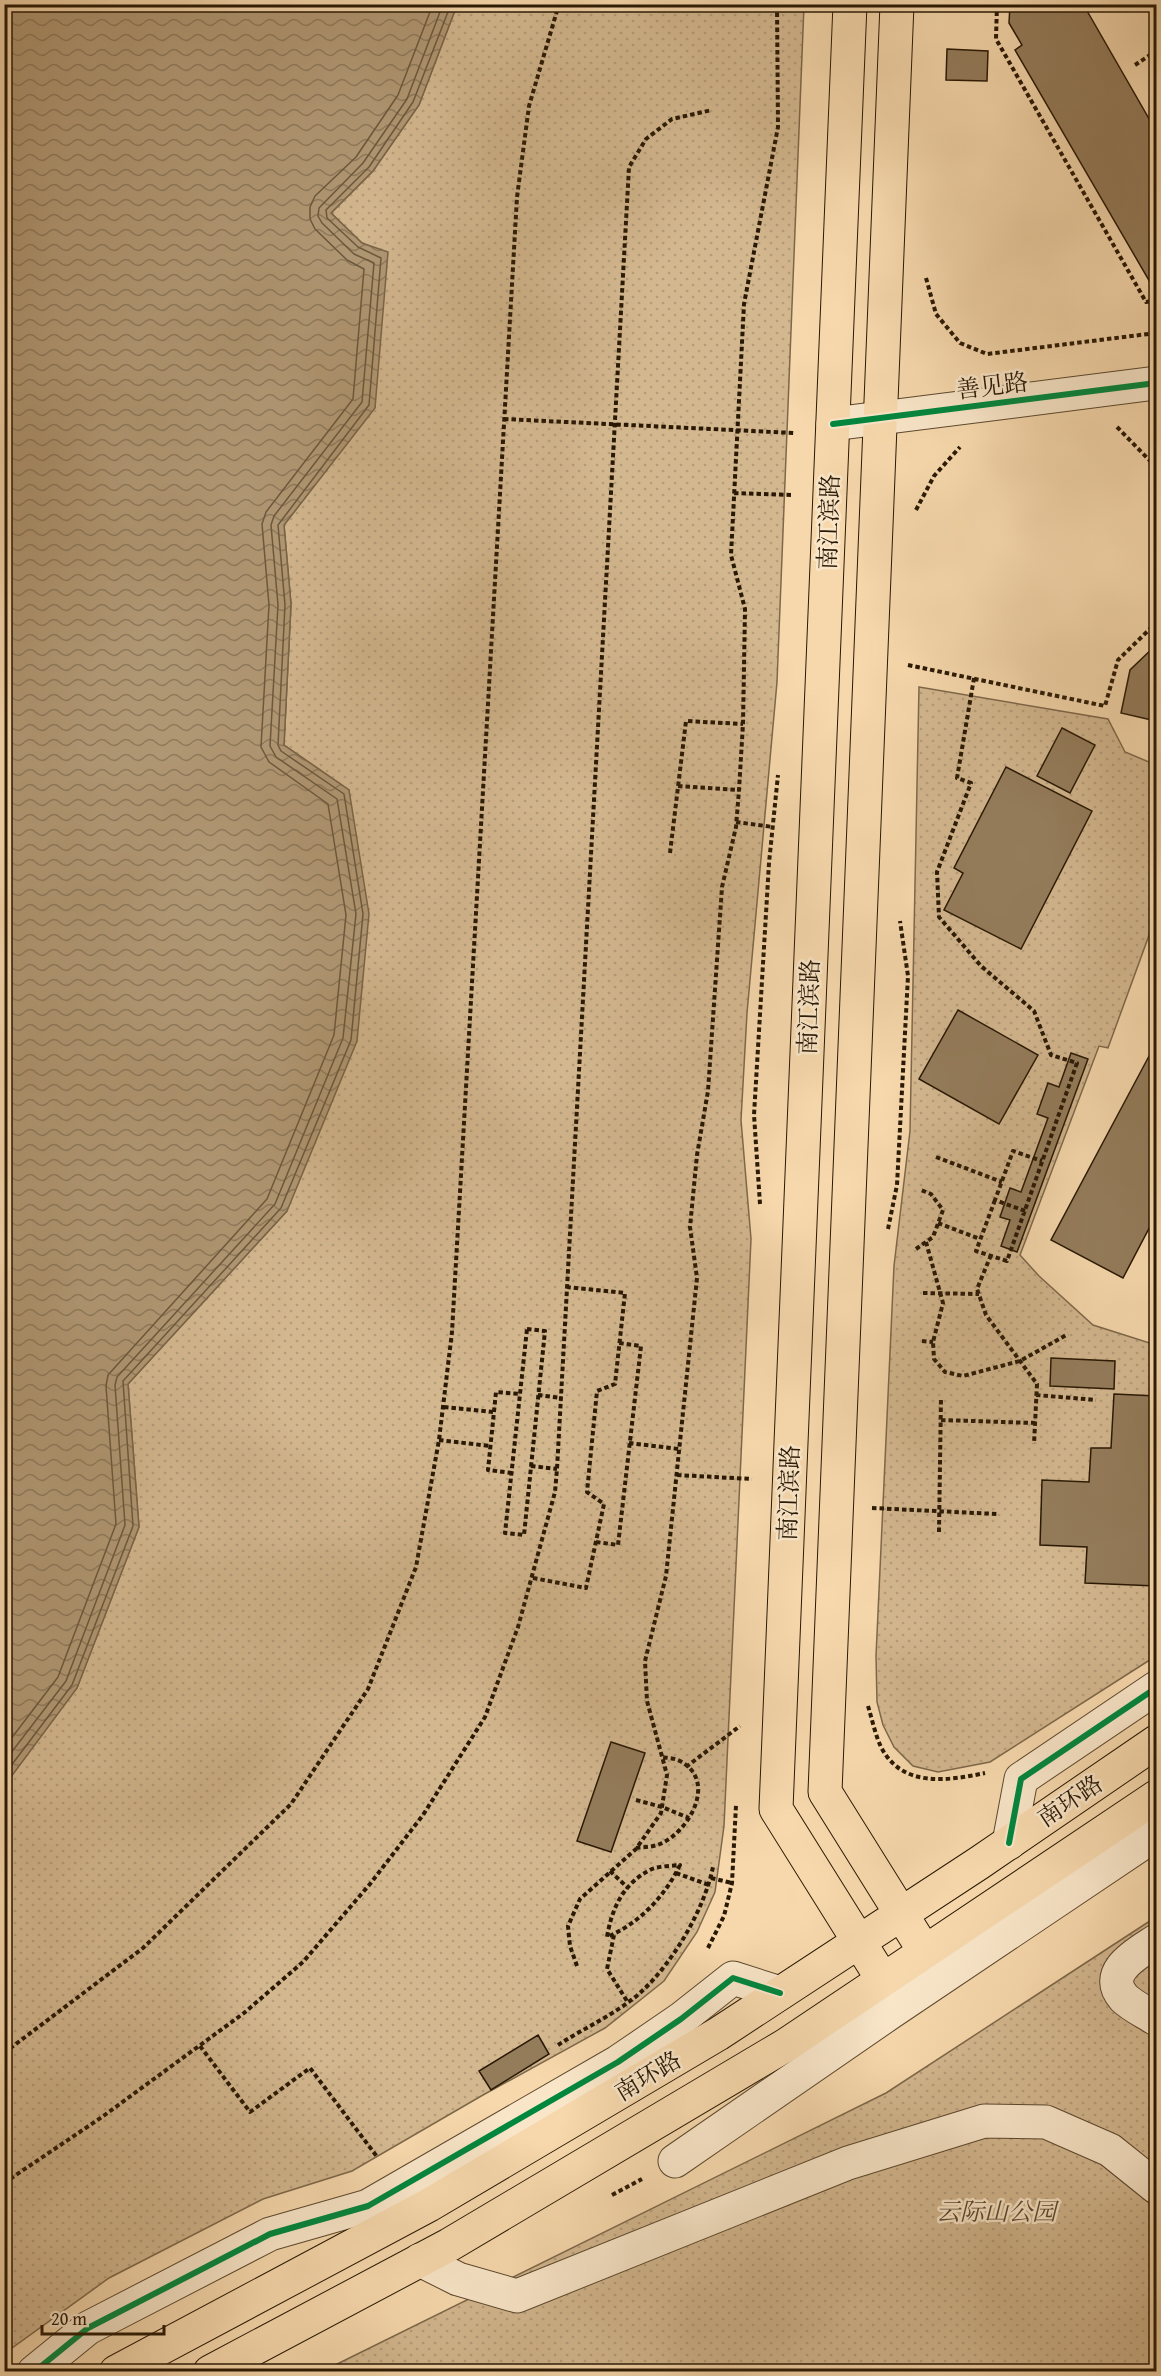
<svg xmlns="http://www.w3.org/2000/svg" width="1161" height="2376" viewBox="0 0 1161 2376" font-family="'Gentium Book Plus','Noto Serif SC',serif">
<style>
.grass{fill:url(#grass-dots);stroke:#7e684a;stroke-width:1.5}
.water{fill:url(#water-waves);stroke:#7a6447;stroke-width:1.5}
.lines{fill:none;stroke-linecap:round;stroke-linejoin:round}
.shore{stroke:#6c583c;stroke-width:1.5}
.building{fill:#947c5b;stroke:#291804;stroke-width:1.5}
.minor-casing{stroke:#5c482e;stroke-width:35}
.major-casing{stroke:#291804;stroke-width:35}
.path{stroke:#291804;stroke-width:4;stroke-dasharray:4.5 3;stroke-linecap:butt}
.minor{stroke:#f9e6c9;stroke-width:33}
.major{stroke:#f6d8ac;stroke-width:33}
.cycleway-casing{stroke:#f9e6c9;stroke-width:10}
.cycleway{stroke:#00873e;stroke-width:6}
.labels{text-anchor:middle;stroke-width:5;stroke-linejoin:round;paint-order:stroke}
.street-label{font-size:24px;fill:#291804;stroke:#f9e6c9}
.park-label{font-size:24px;font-style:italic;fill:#5c482e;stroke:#f9e6c9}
</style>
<defs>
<pattern id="grass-dots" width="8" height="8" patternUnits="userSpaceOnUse" patternTransform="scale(1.5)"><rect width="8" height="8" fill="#d3b78f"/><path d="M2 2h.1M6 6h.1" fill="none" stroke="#b59d7a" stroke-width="1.8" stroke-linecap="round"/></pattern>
<pattern id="water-waves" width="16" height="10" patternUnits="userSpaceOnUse" patternTransform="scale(1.5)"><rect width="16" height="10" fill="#b09773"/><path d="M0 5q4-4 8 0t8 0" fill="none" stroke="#8f7a5c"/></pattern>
</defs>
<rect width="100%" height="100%" fill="#f6d8ac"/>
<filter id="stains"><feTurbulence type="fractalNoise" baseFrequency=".00333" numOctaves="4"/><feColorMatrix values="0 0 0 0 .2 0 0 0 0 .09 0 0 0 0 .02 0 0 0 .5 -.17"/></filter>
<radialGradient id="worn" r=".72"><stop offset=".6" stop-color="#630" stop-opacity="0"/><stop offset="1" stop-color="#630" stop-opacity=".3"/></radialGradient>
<path class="grass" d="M457,5H804L777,682L747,1013L741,1120L751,1239L724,1826L715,1892L697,1932L664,1981L605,2028L483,2095L352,2171L263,2199L109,2278L5,2353L4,1785L77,1688L139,1527L128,1384L287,1211L349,790L284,745L291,604L284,525L375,407L362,243L331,213L373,171L419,105Z
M919,687L1108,719L1125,752L1156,765V916L1108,1048L1099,1046L1020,1255L1039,1276L1093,1325L1156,1345V1656L990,1762L938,1772L913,1766L894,1747L883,1725L877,1702L876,1656L894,1266L910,1131Z
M1156,1917V2371L321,2372L886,2093Z"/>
<path class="water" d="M5,4L457,5L419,105L373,171L331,213L362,243L388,252L375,408L284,525L291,604L284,745L349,790L369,914L357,1041L287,1211L128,1384L139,1527L77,1688L5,1785Z"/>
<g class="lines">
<path class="shore" d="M4,1748L58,1677L116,1524L106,1386L108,1375L267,1199L334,1035L346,915L328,804L269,762L261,747L269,605L262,524L266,512L353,399L364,269L347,260L315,229L310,219V207L315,196L356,157L398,95L433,4
M4,1762L66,1681L125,1525L115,1385L117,1377L275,1204L343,1038L356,914L337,799L276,757L270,746L278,605L271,525L274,516L362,402L374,263L354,254L322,223L318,216L319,208L363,163L407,99L443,4
M4,1775L72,1685L133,1526L123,1381L281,1208L351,1040L363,914L344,794L281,751L278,745L285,605L278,525L369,405L381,258L358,247L327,218L326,210L369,167L413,102L451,4"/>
</g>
<path class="building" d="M1010,4H1094L1086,9L1156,131V288L1154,289L1015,50L1022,45L1009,23Z
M947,49L988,51L987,81L946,80Z
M1156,645V721L1121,713L1130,670Z
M1062,728L1095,745L1070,793L1037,776Z
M1006,767L1092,811L1021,949L944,910L963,873L954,868Z
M958,1010L1038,1055L999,1124L919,1079Z
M1156,1043V1215L1123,1278L1051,1240Z
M1071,1053L1088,1059L1017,1252L1001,1246L1010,1220L1000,1217L1010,1188L1021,1192L1048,1118L1037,1114L1048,1083L1059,1087Z
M1051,1358L1115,1361L1114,1389L1050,1386Z
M1114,1394L1156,1396V1586L1085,1583L1087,1547L1040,1545L1042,1480L1089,1482L1091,1448H1111Z
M611,1742L645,1753L611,1852L577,1841Z
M538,2035L549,2054L491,2090L479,2071Z"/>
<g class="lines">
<g class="minor-casing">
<path id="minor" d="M833,424L1156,383
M1009,1843L1021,1779L1156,1688
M1156,1941C1138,1953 1101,1972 1124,1998C1132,2006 1147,2013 1156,2019
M675,2161L891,2012L1156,1834
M420,2260L458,2279L517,2296L848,2163L984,2121L1046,2122L1110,2150L1156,2187
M34,2372L88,2328L270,2234L368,2206L618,2062L681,2019L733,1978L780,1993"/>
</g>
<g class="major-casing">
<path id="major" d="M850,4L776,1809L883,1980
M897,4L825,1792L925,1952
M116,2372L429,2205L718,2034L979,1863L1156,1742
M210,2372L449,2245L786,2045L1156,1797"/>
</g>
<path class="path" d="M997,4L996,39L1146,302L1156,300
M1135,65L1156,51
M926,278L936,314L960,343L987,354L1156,333
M504,419L794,433
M1117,427L1156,467
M734,493L793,495
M916,510L934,476L960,447
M1156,524V527
M908,665L1105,706L1118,660L1156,623
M974,678L957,778L971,783L937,872L939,917L981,966L1034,1011L1051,1055L1077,1063L1007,1261L976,1251L995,1200
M678,786L739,790
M736,822L773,827
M670,853L686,721L743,724
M936,1157L1002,1182
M760,1204L754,1115L769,863L778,775
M1025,1211L995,1200L1013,1151L1042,1161
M938,1223L980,1239
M888,1229L897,1185L908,976L900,921
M926,1242L943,1303L933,1342L934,1359L945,1372L963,1376L1020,1361L1068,1334
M916,1249L933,1237L943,1210L931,1194L921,1190
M991,1255L977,1289L986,1315L1037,1384L1034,1444
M923,1293L979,1294
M527,1329L545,1331L524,1535L505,1533Z
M922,1341L933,1342
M538,1395L561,1398
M1036,1395L1096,1400
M444,1407L493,1412
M941,1420L1035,1423
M439,1440L490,1446
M629,1443L679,1449
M531,1466L557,1469
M512,1473L488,1470L496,1392L520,1394
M677,1475L752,1479
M872,1508L997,1514
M939,1532L941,1397
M596,1542L618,1545L641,1346L619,1343
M533,1578L586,1588L604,1504L587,1492L597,1391L615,1384L625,1293L567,1287
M868,1706C872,1719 875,1734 881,1747C902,1788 947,1781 985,1773
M686,1767L740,1726
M636,1800L662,1807L689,1818
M636,1848C644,1847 653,1847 660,1844C689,1832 718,1781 680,1761C675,1758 667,1758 661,1757
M680,1865C665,1896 640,1923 607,1937C612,1908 623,1883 652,1869C660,1866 671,1866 680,1865Z
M610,1871L628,1888
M676,1873L709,1885
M711,1878L732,1883
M614,1935L607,1969L627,2001
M708,1948L724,1916L732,1883L736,1805
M577,1966L570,1946L568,1926L580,1899L636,1849L661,1813L667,1775L647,1701L645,1661L666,1576L697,1278L690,1227L697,1155L708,1091L722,887L736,827L739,790L743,724L745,609L731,555L744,304L778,127L777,4
M558,2045C584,2028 616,2014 640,1993C673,1963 704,1910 713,1867
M200,2046L250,2112L310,2068L378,2158
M4,2053L143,1948L291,1804L368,1689L416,1567L439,1440L452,1332L517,197L529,106L559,4
M4,2183L102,2117L244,2013L303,1962L370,1884L423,1815L485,1717L518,1627L555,1492L557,1469L629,167L646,139L672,119L712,110
M612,2195L642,2179"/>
<use href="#minor" class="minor"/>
<use href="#major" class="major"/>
<g class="cycleway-casing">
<path id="cycleway" d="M833,424L1156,383
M1009,1843L1021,1779L1156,1688
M34,2372L88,2328L270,2234L368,2206L618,2062L681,2019L733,1978L780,1993"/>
</g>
<use href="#cycleway" class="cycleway"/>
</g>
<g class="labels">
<g class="street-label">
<text transform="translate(992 386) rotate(-7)" y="8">善见路</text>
<text transform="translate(829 522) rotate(-88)" y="8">南江滨路</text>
<text transform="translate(809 1007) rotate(-88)" y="8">南江滨路</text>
<text transform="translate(789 1493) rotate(-88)" y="8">南江滨路</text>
<text transform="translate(1070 1801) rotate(-34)" y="8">南环路</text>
<text transform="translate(648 2076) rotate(-31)" y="8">南环路</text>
</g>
<g class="park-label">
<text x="996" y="2220">云际山公园</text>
</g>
</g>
<rect width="1161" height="2376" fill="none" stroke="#f6d8ac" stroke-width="24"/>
<rect x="6" y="6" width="1149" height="2364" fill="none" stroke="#291804" stroke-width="3"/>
<rect x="12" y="12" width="1137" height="2352" fill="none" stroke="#291804" stroke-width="1.5"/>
<path d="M42 2325v9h122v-9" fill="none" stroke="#291804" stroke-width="3"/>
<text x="51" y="2325" font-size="18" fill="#291804" stroke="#f9e6c9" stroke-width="4.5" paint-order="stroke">20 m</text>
<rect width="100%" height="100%" filter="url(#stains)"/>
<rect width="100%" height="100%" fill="url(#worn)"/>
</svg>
